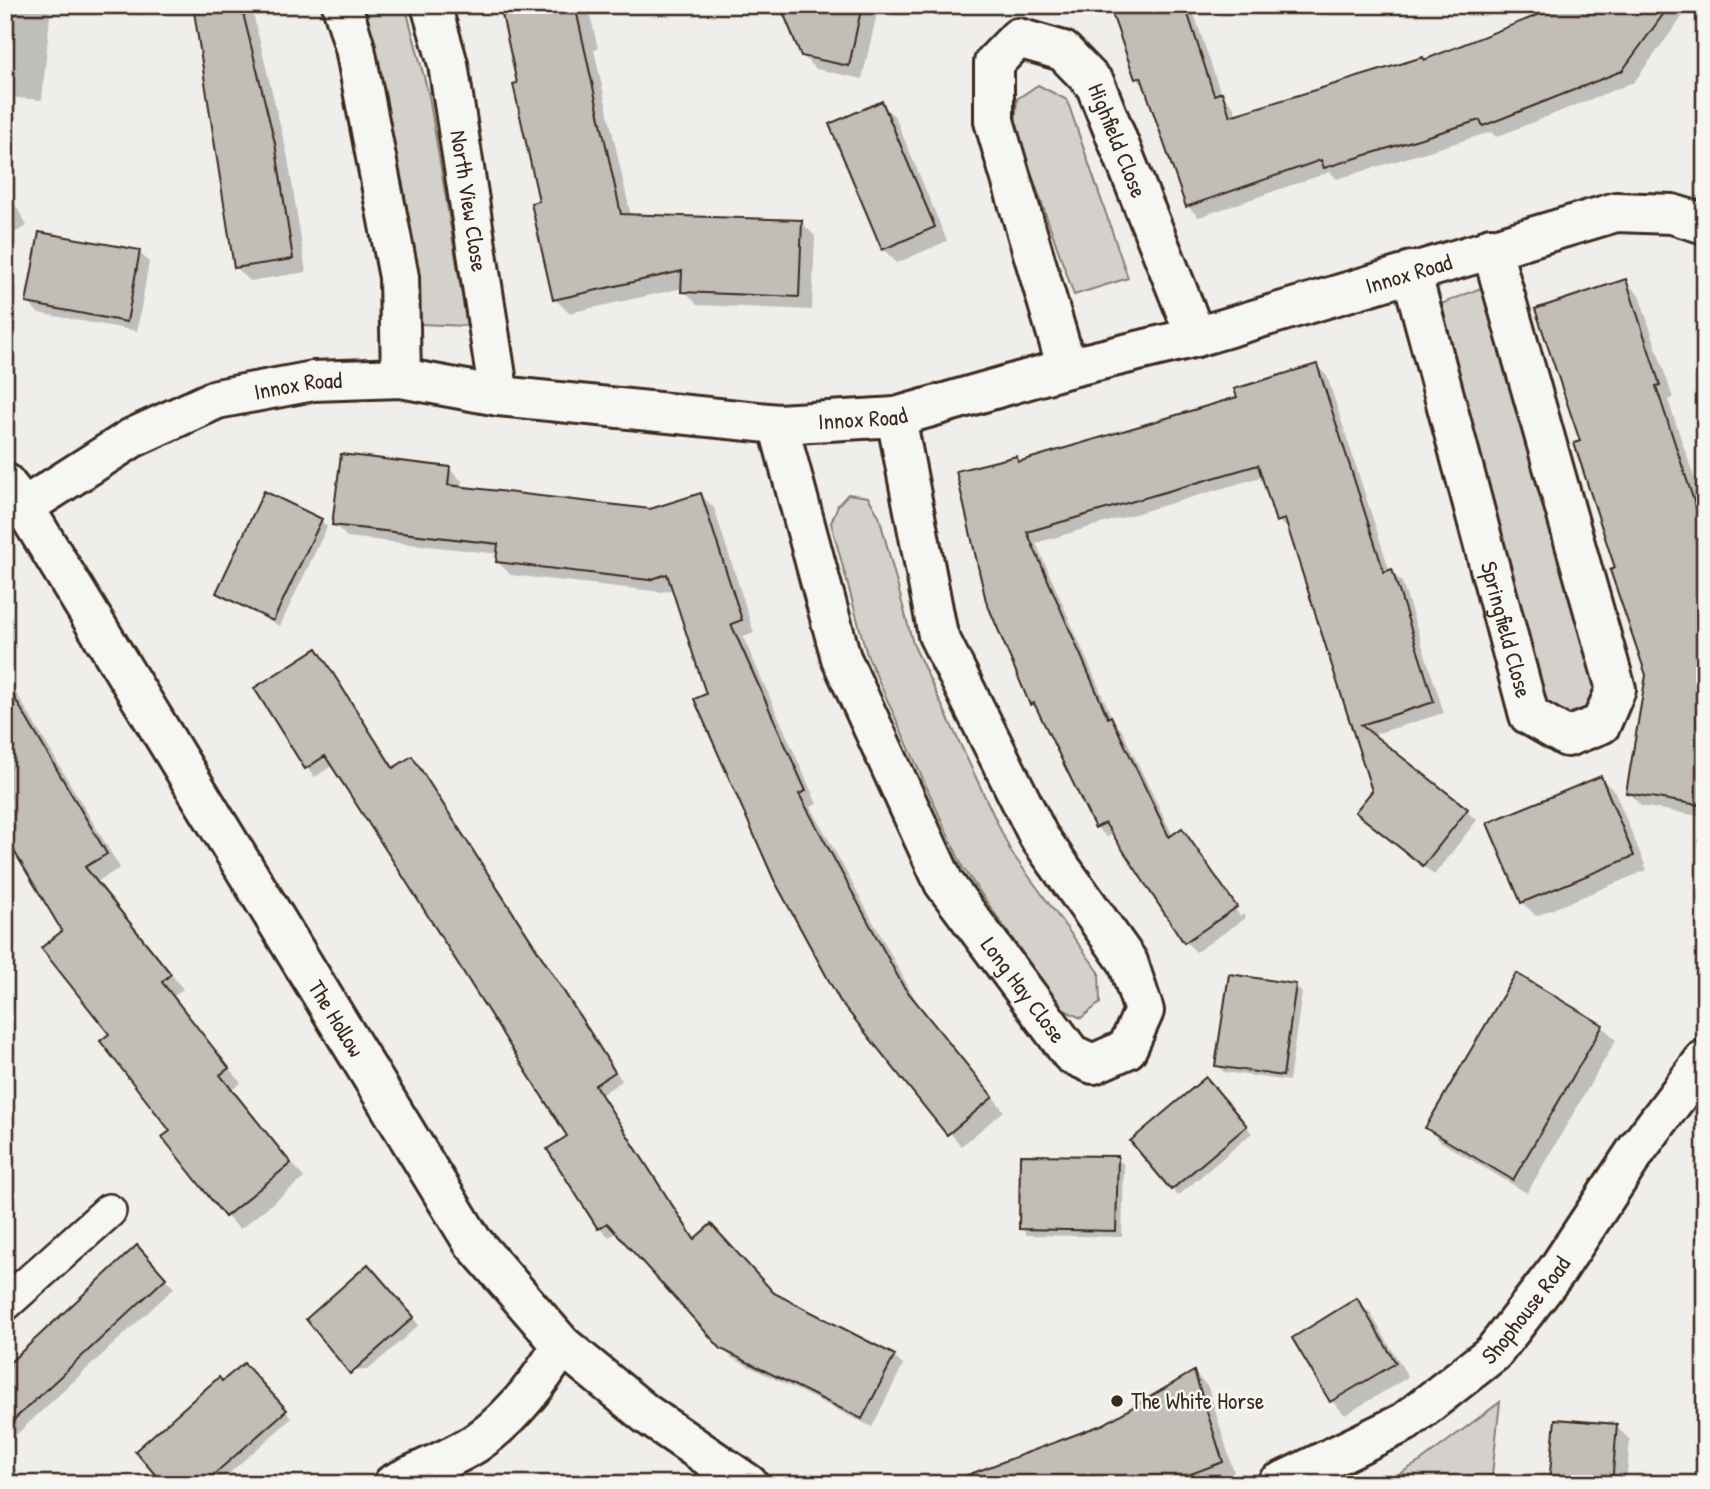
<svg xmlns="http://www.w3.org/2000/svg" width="1710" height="1489" viewBox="0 0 1710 1489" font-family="'Patrick Hand',sans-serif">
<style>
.green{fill:#d4d1cc;stroke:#887e75;stroke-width:2}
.shadow{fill:#0003}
.building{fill:#c2bdb7;stroke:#3b2a1e;stroke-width:2}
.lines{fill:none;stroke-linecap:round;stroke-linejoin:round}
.lane-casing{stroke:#3b2a1e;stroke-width:38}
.street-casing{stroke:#3b2a1e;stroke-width:44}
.secondary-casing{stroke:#3b2a1e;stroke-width:44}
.lane{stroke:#f6f6f2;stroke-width:33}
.street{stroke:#f6f6f2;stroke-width:38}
.secondary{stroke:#f6f6f2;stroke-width:38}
.poi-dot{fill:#3b2a1e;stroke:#f6f6f2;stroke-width:2.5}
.labels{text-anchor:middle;stroke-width:5;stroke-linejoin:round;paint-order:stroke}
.street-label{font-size:23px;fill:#3b2a1e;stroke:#f6f6f2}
.poi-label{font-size:23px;fill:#3b2a1e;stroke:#f6f6f2;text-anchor:start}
</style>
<rect width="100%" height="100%" fill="#efeeea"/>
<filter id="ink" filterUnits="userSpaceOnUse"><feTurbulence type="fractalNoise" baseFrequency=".0143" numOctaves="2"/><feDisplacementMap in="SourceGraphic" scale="14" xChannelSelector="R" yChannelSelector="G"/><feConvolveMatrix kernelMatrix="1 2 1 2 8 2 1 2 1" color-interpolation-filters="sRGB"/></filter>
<g filter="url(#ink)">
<path class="green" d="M356,5H405L429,96L467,326L420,324L404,189Z
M1038,85L1067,100L1128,278L1074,295L1015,127L1017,99Z
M1493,283L1600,686L1592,709L1572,724L1544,714L1436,306Z
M848,494L868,497L879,516L913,644L1011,852L1099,972L1100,1003L1081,1018L1062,1009L963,868L867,655L831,523L838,505Z
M1500,1402L1491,1484H1382L1421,1461Z"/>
<path class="shadow" d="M5,5H51L42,100L5,97Z
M251,5L288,158L306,272L250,281L236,267L197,17L186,5Z
M502,5H588L598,49L594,50L631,216L801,222L815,236L812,310L697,305L683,288L569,313L555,299L541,203Z
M790,5H879L862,79L816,69L802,55Z
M1112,5H1191L1221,94L1233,106L1237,116L1425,61L1568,5H1691L1634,82L1496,137L1491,132L1337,179L1330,172L1199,217L1187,206L1147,88L1136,78Z
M881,104L895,117L947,241L897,263L883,249Z
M5,186L27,226L5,238Z
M139,252L149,262L137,331L38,313L28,302Z
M1625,281L1639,295L1673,398L1668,400L1705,510V817L1641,806L1628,792L1648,675L1582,442Z
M1317,366L1327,376L1390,572L1402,582L1444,713L1372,735L1477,820L1434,875L1357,812L1374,791L1291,531L1278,521L1264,476L1036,543L1114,722L1121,729L1173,836L1182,830L1191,839H1188L1240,916L1243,914L1246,918L1196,952L1186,942L1114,834L1107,837L1096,827L1042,714L1031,704L1016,458L1021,463L1239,399Z
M449,469L462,481L461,489L650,511L701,495L714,508L754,633L743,637L817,804L811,807L916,1001L1004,1111L961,1146L841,1000L708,695L674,589L662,592L511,575L498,562L499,554L347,537L334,524Z
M321,520L327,527L280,626L225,599L218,592Z
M316,650L395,768L412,758L421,767L598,1042L622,1081L602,1094L696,1240L775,1295L894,1357L903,1365L872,1427L732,1358L617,1232L609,1237L600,1228L550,1149L569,1137L333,765L315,777L307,768Z
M5,674L120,868L98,881L183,989L174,996L241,1083L233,1089L304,1178L240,1229L226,1216L112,1034L64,932L5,829Z
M1601,778L1615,792L1647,870L1536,916L1522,902Z
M1516,975L1602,1026L1616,1040L1527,1193L1441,1142L1427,1128Z
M1296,986L1302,993L1289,1081L1224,1072L1217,1066Z
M1212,1086L1252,1133L1178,1196L1172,1189Z
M1117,1158L1124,1165L1122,1237L1027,1235L1021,1228Z
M146,1257L174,1288L5,1445V1374Z
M374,1273L419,1325L368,1370H351Z
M1357,1300L1371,1314L1408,1377L1345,1415L1332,1401Z
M250,1372L292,1418L217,1484H165Z
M1194,1373L1208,1387L1235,1476L1215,1484H1042L1105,1425Z
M1616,1426L1630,1440L1626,1484H1551Z
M5,1457L26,1484H5Z"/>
<path class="building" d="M193,5H241L275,143L293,259L234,268Z
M500,5H575L621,214L802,220L799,297L681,292L682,271L553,300L531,203L539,201L513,84L517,83Z
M780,5H862L849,66L801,56Z
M1109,5H1185L1214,95L1222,92L1230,116L1423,57L1424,60L1563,5H1670L1622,71L1483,126L1480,120L1324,168L1321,160L1186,207L1141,77L1135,79Z
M882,101L935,227L882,250L829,124Z
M39,232L140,250L127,322L26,303Z
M1626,279L1660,385L1656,386L1705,535V806L1626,793L1646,675L1610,570L1615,568L1574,443L1580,441L1535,309Z
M1317,364L1384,572L1392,569L1434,702L1361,725L1468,809L1423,866L1355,812L1372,791L1285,519L1276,522L1258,465L1027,532L1108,718L1111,716L1169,837L1182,828L1237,907L1184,943L1105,823L1095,828L1034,703L1030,705L986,601L956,471L1017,456L1018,462L1143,425L1237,397L1234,389Z
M341,454L450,467L448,485L650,509L701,493L742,620L731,624L806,791L799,794L903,986L993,1097L947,1135L840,1001L774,880L694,699L706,694L667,574L649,580L496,562L498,544L332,525Z
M264,491L322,519L273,621L216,593Z
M317,648L393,768L412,756L590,1032L615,1072L595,1085L694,1239L711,1224L774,1293L895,1355L862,1419L721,1349L607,1223L598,1229L547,1149L567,1136L402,875L325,756L305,769L254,688Z
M5,682L107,854L85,867L171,974L162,982L229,1068L220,1075L291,1163L225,1217L162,1137L170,1131L100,1041L109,1034L41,948L62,931L5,836Z
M1601,776L1634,856L1521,903L1487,823Z
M1516,973L1603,1025L1513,1180L1425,1128Z
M1229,974L1296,984L1283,1076L1215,1066Z
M1206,1077L1247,1126L1171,1190L1130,1141Z
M1020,1155L1118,1156L1116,1231L1019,1229Z
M137,1245L166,1278L5,1428V1367Z
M368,1264L414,1317L350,1374L306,1319Z
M1357,1298L1396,1363L1330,1402L1292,1338Z
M244,1363L287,1410L203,1484H163L135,1451L219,1377L222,1381Z
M1194,1371L1223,1462L1164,1484H957V1479L1104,1424Z
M1555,1419L1617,1424L1612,1484H1549Z"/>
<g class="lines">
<g class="lane-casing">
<path id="lane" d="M5,1304L109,1211"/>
</g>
<g class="street-casing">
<g id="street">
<path d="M342,5L355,48L399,277L401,378"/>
<path id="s1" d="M431,5L448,64L499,396"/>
<path id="s2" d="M1411,271L1529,715L1567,737L1601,724L1616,689L1491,247"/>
<path id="s3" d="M1067,368L994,121V63L1018,38L1063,51L1095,84L1196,337"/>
<path id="s4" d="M778,424L841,658L944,883L1071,1054L1093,1064L1127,1049L1144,1011L1128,962L1039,837L938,635L896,417"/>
<path id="s5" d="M24,507L132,438L217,399L313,381L401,378L499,396L778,424L896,417L1067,368L1196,337L1616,212L1672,214L1705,224"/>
<path d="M393,1484C420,1470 451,1459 476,1443C512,1418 540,1382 562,1345"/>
</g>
</g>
<g class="secondary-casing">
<g id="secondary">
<path id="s6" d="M5,483L24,507L472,1241L562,1345L646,1414L748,1484"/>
<path id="s7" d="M1277,1484L1405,1422L1493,1353L1558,1269L1638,1148L1705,1059"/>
</g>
</g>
<use href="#lane" class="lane"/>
<use href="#street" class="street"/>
<use href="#secondary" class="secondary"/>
</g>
</g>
<circle class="poi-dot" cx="1117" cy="1401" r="7"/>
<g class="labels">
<g class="street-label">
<text dy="8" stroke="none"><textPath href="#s3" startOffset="504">Highfield Close</textPath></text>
<text dy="8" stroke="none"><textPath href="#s1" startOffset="200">North View Close</textPath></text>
<text dy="8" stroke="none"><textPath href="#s5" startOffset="1438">Innox Road</textPath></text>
<text dy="8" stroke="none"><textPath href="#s5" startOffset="304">Innox Road</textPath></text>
<text dy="8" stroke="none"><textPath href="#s5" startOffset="872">Innox Road</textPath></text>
<text dy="8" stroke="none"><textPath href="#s2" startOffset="371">Springfield Close</textPath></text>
<text dy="8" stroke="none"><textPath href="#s4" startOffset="623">Long Hay Close</textPath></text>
<text dy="8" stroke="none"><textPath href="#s6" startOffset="630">The Hollow</textPath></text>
<text dy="8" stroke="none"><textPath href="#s7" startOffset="308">Shophouse Road</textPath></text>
</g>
<g class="poi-label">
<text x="1131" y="1409">The White Horse</text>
</g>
</g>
<rect width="1710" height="1489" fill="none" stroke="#f6f6f2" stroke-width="28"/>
<rect x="14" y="14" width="1682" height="1461" fill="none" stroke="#3b2a1e" stroke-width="2.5" filter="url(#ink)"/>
</svg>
